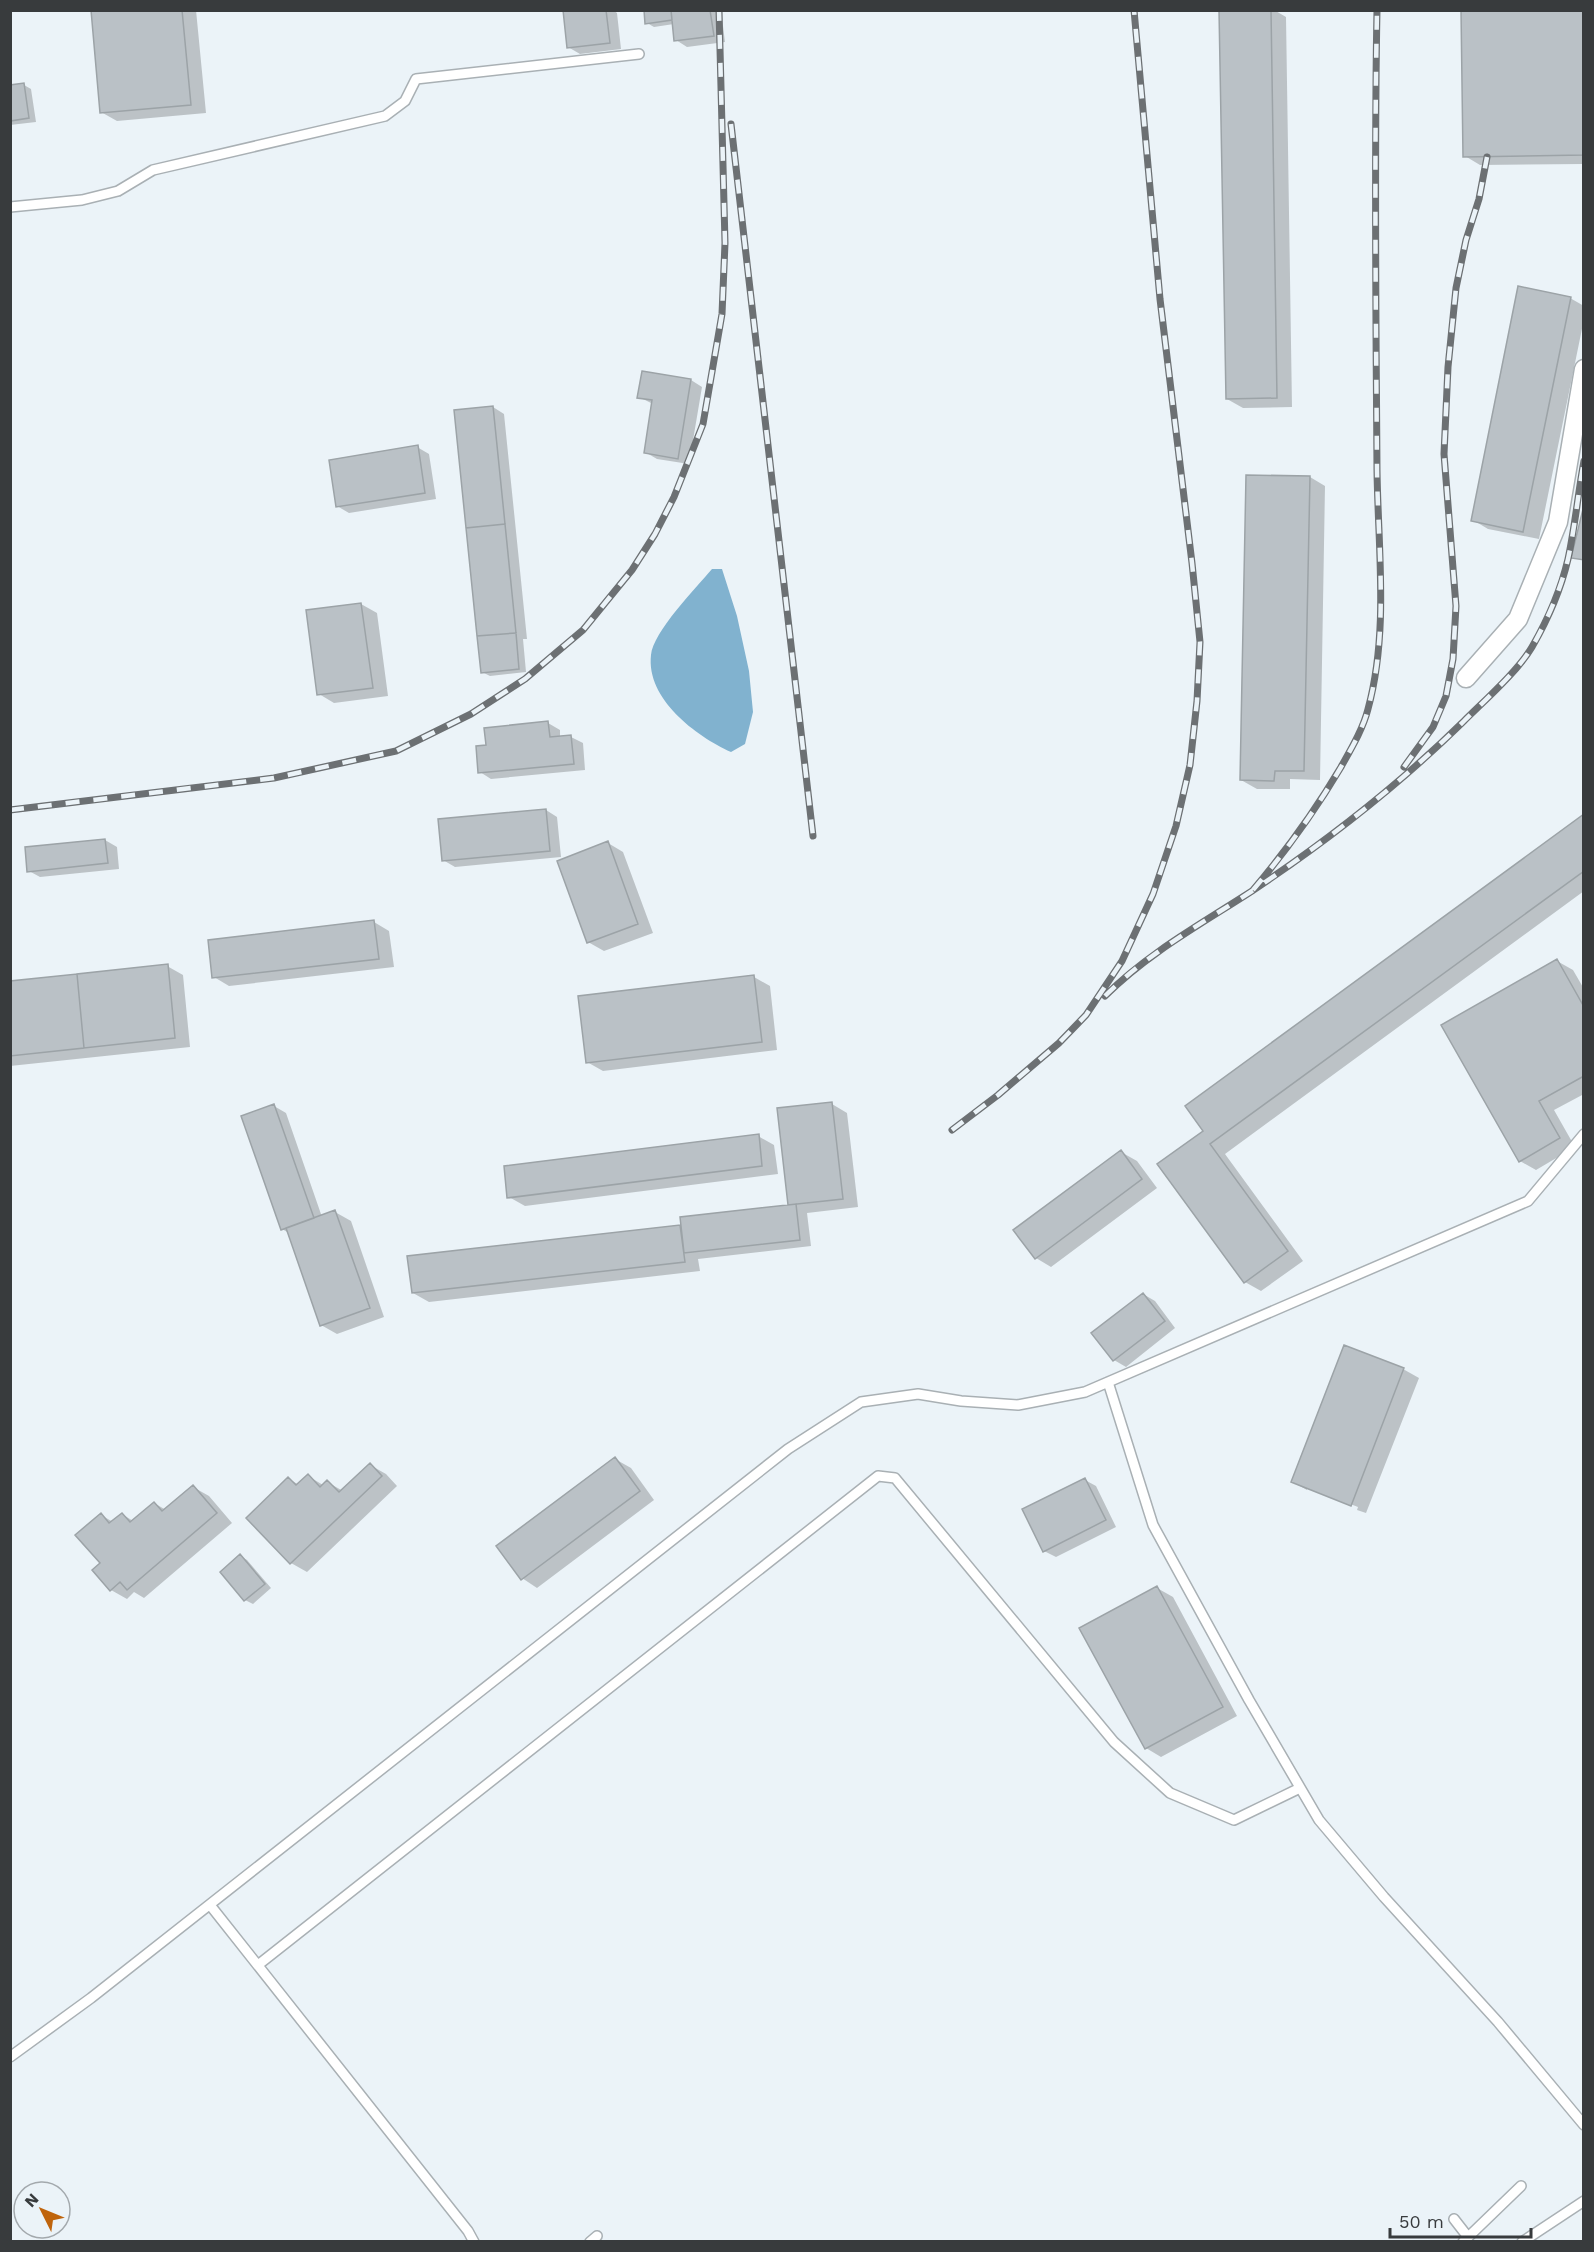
<svg xmlns="http://www.w3.org/2000/svg" width="1594" height="2252" viewBox="0 0 1594 2252" font-family="'Work Sans',sans-serif">
<style>
.water{fill:#81b2cf}
.shadow{fill:#0003}
.building{fill:#bac1c6;stroke:#9ca3a7;stroke-width:1.5}
.lines{fill:none;stroke-linecap:round;stroke-linejoin:round}
.service-casing{stroke:#a9b0b4;stroke-width:12}
.minor-casing{stroke:#a9b0b4;stroke-width:21}
.service{stroke:#fff;stroke-width:9}
.minor{stroke:#fff;stroke-width:18}
.rail-casing{stroke:#6c7073;stroke-width:7}
.rail{stroke:#ebf3f8;stroke-width:4.5;stroke-dasharray:14;stroke-linecap:butt}
</style>
<rect width="100%" height="100%" fill="#ebf3f8"/>
<path class="water" d="M712,569H722L737,616L749,671L753,712L745,744L731,752C696,736 646,699 651,655C653,632 696,588 712,569Z"/>
<path class="shadow" d="M92,10H196L206,113L117,121L101,112Z
M565,10H613L617,13L621,49L580,54L568,47Z
M645,10H721L725,42L687,47L676,40L674,24L654,27L647,23Z
M1221,10H1274L1286,17L1292,407L1243,408L1227,399Z
M1584,10V164L1480,165L1465,156Z
M24,85L31,89L36,122L10,125V87Z
M1570,298L1584,306V319L1539,539L1488,529L1473,520Z
M691,380L702,387L689,464L657,459L645,452L653,404L639,397Z
M493,407L504,414L527,639H523L526,672L490,676L482,672Z
M417,447L429,454L436,499L349,513L337,506Z
M1310,477L1325,486L1320,780L1290,779V789H1257L1241,780Z
M361,604L377,613L388,696L334,703L319,694Z
M548,723L560,730V738L571,737L583,743L585,770L491,779L480,772L488,747Z
M546,810L557,817L561,857L455,867L443,860Z
M1584,816V891L1225,1154L1303,1261L1261,1291L1245,1282L1205,1131Z
M105,840L117,847L119,869L40,877L29,871Z
M608,843L623,852L653,933L604,951L588,942Z
M374,922L389,931L394,967L229,986L214,977Z
M1557,961L1573,970L1584,989V1094L1554,1110L1575,1147L1536,1170L1520,1161Z
M167,966L183,975L190,1047L10,1066V983Z
M754,977L770,986L777,1050L603,1071L587,1062Z
M832,1104L847,1113L858,1207L807,1213L811,1246L698,1259L700,1271L429,1302L413,1293L680,1227L790,1206Z
M274,1106L286,1113L322,1217L335,1212L351,1221L384,1317L337,1334L321,1325L289,1233L282,1229Z
M758,1136L774,1145L778,1174L525,1206L509,1197Z
M1121,1152L1137,1161L1157,1188L1051,1267L1036,1258Z
M1143,1294L1155,1301L1175,1328L1126,1367L1114,1360Z
M1403,1369L1419,1378L1366,1513L1357,1510L1358,1507L1307,1487V1490L1293,1482Z
M615,1459L631,1468L654,1500L537,1588L522,1578Z
M370,1465L386,1474L397,1486L307,1572L291,1563L289,1479L299,1485L308,1476L323,1485L327,1482L343,1491Z
M1085,1480L1096,1486L1116,1527L1056,1557L1044,1551Z
M193,1487L209,1496L232,1523L144,1598L134,1592L127,1599L111,1590L102,1564L101,1515L113,1522L122,1514L133,1521L154,1503L166,1510Z
M240,1556L247,1560L271,1588L253,1604L245,1600L222,1572Z
M1157,1588L1173,1597L1237,1716L1161,1757L1146,1748Z"/>
<path class="building" d="M91,10H182L191,105L100,113Z
M563,10H606L610,43L567,48Z
M644,10H671L672,20L645,24Z
M671,10H710L714,36L674,41Z
M1219,10H1271L1277,398L1226,399Z
M1461,10H1584V155L1463,157Z
M24,83L29,118L10,121V85Z
M1518,286L1571,297L1523,532L1471,521Z
M642,371L691,379L678,459L644,453L652,400L637,398Z
M493,406L505,524L466,528L454,410Z
M418,445L425,493L336,507L329,460Z
M1246,475L1310,476L1304,771H1275L1274,781L1240,780Z
M1584,505V560L1571,558Z
M505,524L516,633L477,636L466,528Z
M361,603L373,688L317,695L306,610Z
M516,633L519,669L481,673L477,636Z
M548,721L550,737L571,735L574,764L478,773L476,746L486,745L484,728Z
M546,809L550,851L442,861L438,819Z
M1584,814V871L1210,1144L1288,1251L1244,1283L1157,1164L1203,1131L1185,1106Z
M105,839L108,863L27,872L25,847Z
M608,841L638,924L587,943L557,861Z
M374,920L379,959L212,978L208,940Z
M1557,959L1584,1007V1076L1539,1101L1560,1138L1519,1162L1441,1025Z
M168,964L175,1038L84,1048L77,974Z
M77,974L84,1048L10,1056V981Z
M754,975L762,1042L586,1063L578,996Z
M832,1102L843,1199L788,1205L777,1108Z
M274,1104L314,1218L281,1230L241,1116Z
M759,1134L762,1166L507,1198L504,1166Z
M1121,1150L1142,1179L1035,1259L1013,1230Z
M796,1204L800,1240L684,1253L680,1217Z
M335,1210L370,1308L320,1326L286,1228Z
M680,1225L685,1262L412,1293L407,1256Z
M1143,1293L1165,1321L1113,1361L1091,1333Z
M1344,1345L1404,1368L1351,1506L1291,1482Z
M615,1457L640,1491L521,1580L496,1546Z
M370,1463L382,1476L290,1564L246,1518L288,1477L296,1485L308,1474L320,1487L327,1480L339,1492Z
M1085,1478L1106,1520L1043,1552L1022,1509Z
M193,1485L217,1513L127,1590L120,1582L110,1591L92,1570L100,1563L75,1535L101,1513L109,1523L122,1513L130,1522L154,1502L162,1511Z
M240,1554L265,1584L244,1601L220,1572Z
M1157,1586L1223,1707L1145,1749L1079,1628Z"/>
<g class="lines">
<g class="service-casing">
<path id="service" d="M10,207L82,200L118,191L153,170L385,116L405,101L416,79L639,54
M1108,1382L1153,1525L1249,1700L1319,1820L1384,1897L1498,2022L1584,2125
M210,1905L468,2231L474,2242
M258,1965L878,1476L895,1478L1114,1742L1170,1793L1234,1820L1300,1788
M10,2057L91,1998L788,1449L861,1402L918,1394L961,1401L1018,1405L1085,1392L1528,1201L1584,1134
M1454,2219L1468,2237
M590,2242L597,2236
M1463,2242L1521,2186
M1522,2242L1584,2201"/>
</g>
<g class="minor-casing">
<path id="minor" d="M1466,678L1518,619L1558,522L1584,369"/>
</g>
<use href="#service" class="service"/>
<use href="#minor" class="minor"/>
<g class="rail-casing">
<path id="rail" d="M731,124L813,836
M1404,767L1433,727L1446,696L1453,659L1456,606L1444,454L1448,367L1456,288L1466,240L1479,199L1487,157
M10,810L274,778L396,751L471,714L525,679L583,630L632,570L655,534L674,497L703,424L722,314L725,243L719,10
M1253,890C1286,851 1315,811 1341,767C1351,749 1363,729 1368,709C1389,632 1378,549 1377,470C1376,317 1374,164 1377,10
M1105,996C1148,953 1201,924 1252,891C1327,841 1400,784 1464,721C1484,701 1518,671 1532,647C1547,621 1561,589 1568,559C1575,527 1578,493 1584,461
M952,1130L998,1095L1059,1043L1086,1015L1122,961L1153,894L1176,826L1190,765L1197,701L1200,642L1192,563L1160,299L1134,10"/>
</g>
<use href="#rail" class="rail"/>
</g>
<rect width="1594" height="2252" fill="none" stroke="#383b3d" stroke-width="24"/>
<g transform="translate(42 2210) rotate(313)"><circle r="28" fill="#ebf3f8" stroke="#a3a9ad" stroke-width="1.5"/>
<path d="M0-4.5L10 22L0 15L-10 22Z" fill="#bf640c"/>
<text y="-9" font-size="16" font-weight="bold" text-anchor="middle" fill="#383b3d">N</text>
</g>
<path d="M1390 2228v9h141v-9" fill="none" stroke="#383b3d" stroke-width="3"/>
<text x="1399" y="2228" font-size="18" fill="#383b3d" stroke="#ebf3f8" stroke-width="4.5" paint-order="stroke">50 m</text>
</svg>
